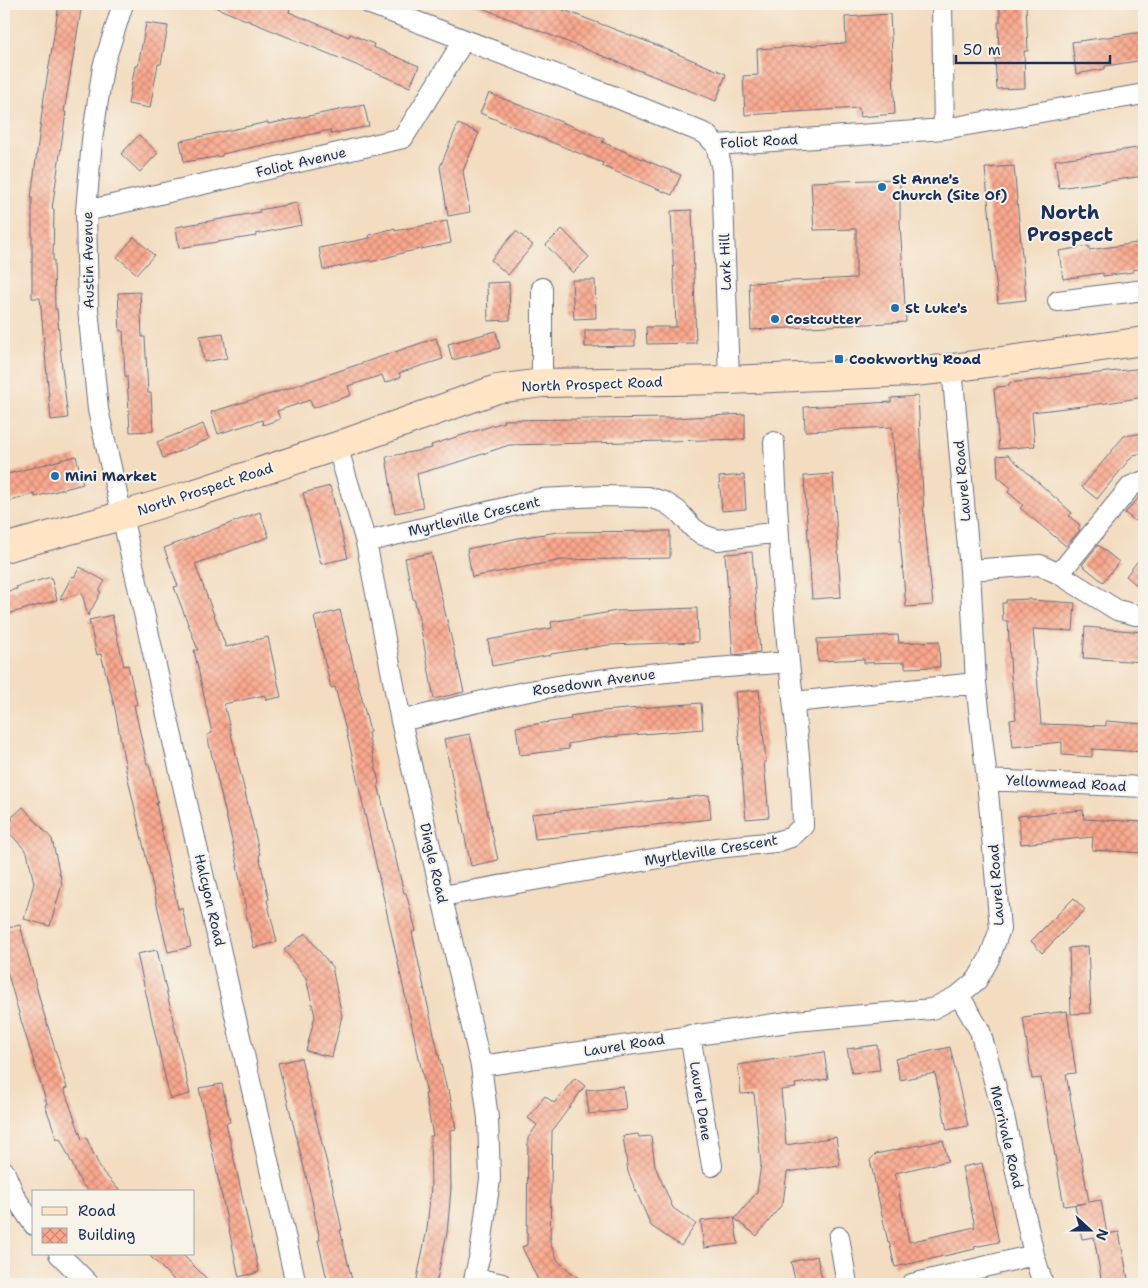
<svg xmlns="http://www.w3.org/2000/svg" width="1148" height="1288" viewBox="0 0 1148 1288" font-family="'Shantell Sans',sans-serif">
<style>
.building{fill:url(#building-cross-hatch)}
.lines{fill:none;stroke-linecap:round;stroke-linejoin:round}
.street-casing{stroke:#676c80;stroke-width:22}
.secondary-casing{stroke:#676c80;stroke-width:30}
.street{stroke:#fff;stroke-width:20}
.secondary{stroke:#ffe4c6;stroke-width:28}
.poi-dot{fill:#1f6fb2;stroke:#f7f3e8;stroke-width:2}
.labels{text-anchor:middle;stroke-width:4;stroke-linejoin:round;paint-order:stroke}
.street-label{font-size:14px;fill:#1b2f5e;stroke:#f7f3e8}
.poi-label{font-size:14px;font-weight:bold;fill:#1b2f5e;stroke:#f7f3e8;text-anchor:start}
.district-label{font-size:19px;font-weight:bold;fill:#1b2f5e;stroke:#f7f3e8}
</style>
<defs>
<pattern id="building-cross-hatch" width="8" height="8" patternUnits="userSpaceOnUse" patternTransform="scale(1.25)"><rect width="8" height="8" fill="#fba88d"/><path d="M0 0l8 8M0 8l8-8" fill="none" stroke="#ca8976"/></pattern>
</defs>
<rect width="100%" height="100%" fill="#f7f3e8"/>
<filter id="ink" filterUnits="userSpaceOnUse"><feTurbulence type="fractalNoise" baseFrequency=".02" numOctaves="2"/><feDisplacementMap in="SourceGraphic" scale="10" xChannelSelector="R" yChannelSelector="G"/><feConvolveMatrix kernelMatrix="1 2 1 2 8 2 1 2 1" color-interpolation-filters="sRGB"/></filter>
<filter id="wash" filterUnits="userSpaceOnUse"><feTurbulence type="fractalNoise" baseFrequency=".0096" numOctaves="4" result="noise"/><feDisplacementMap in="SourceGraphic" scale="20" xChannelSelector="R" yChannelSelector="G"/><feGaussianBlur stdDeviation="1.12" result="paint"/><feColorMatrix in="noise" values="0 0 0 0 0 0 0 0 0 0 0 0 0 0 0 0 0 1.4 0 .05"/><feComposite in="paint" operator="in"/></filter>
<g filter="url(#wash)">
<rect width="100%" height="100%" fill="#f3dcbf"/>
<g id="blocks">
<path class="building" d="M59,4H82L64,112H66L52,209H54L53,260H54L55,309H57L62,368L68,418L51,420L40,298H32V198H31L44,97Z
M207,4H277L290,9L289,12L349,37L350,34L374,44L373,47L419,66L410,87Z
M472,4H548L656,45L726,74L716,101Z
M1000,4H1026L1028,51H1024L1025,88L997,89L995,59H999L998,22H1000Z
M890,14L895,114L860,117L859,108L745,115L743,76L758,75L757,49L846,43L845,17Z
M146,23L168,26L161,64H158L150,108L128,104L135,66H138Z
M1136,33H1144V60L1105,66V69L1076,74L1072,42Z
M489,93L604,139L602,142L681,175L672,195L602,166L603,163L480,113Z
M364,105L369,126L331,134L330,130L222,154V156L184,162L180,141L268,122V124Z
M458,124L479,133L463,171L470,212L448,216L440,167Z
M139,135L158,153L140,172L121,154Z
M1144,147V176L1059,188L1055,160Z
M1014,166L1026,300L998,303L985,168Z
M900,179V223L906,322L751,330L749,283L856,278V229L814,230L811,182Z
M297,203L302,225L256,234V236L179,248L176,227L260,212L259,210Z
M692,210L696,343L647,344L646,327H676L671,211Z
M447,221L451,243L406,252L371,262L370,260L323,270L319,248L370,238L369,235L395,228V231Z
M562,229L589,257L573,273L546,245Z
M516,231L533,245L508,275L491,260Z
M134,237L154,255L137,274L117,257Z
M1144,242V268L1133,270V272L1103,276V273L1063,279L1059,251L1089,246V250Z
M572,280H595L596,318L574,319Z
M509,282L510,320L488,321L487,283Z
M140,292L142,337H145L148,393H151L153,431L130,432L127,376H125L123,331H120L118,293Z
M585,330H635V346L585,347Z
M496,331L500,348L452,360L448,344Z
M223,333L227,358L204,362L200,336Z
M436,338L443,359L399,373L401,377L385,383L382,375L348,386L351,395L313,408L310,400L277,411L280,419L263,425L262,420L218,434L211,412L274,393Z
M1144,368V397L1107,403L1032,412L1035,446L999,449L994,389H997V387L1009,386V383Z
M918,396L924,516L933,605L906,607L900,538H901L892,427L805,431L804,407L891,402V398Z
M745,414V439L509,445L462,461L417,474L423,508L395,513L386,457L432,448L431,445L504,422L503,420L675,418Z
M203,424L209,439L163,458L157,442Z
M1144,433V453L1133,455L1097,499L1082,487L1124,436Z
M1008,455L1072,513L1069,516L1080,525L1078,528L1080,530L1066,546L1020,508L1023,505L1008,492L1011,488L998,477L997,456Z
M76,456L83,484L35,497L34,494L4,503V475Z
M833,474L841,597L812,599L804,476Z
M744,475L746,509L722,511L719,477Z
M330,486L348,558L321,564L303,493Z
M1141,495H1144V511L1135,521L1125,513Z
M260,512L269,537L195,564L226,647L268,637L281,697L266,700L265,695L224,704L260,855L259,856L269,899L267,900L277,942L254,948L245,909H246L237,866H238L207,735L212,733L194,650H198L174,587L178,586L164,548Z
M670,531V558L562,560L472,577L467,549L518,538L558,532Z
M1098,545L1119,562L1103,582L1082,565Z
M752,552L760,652L733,655L725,554Z
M431,553L464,692L434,699L419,618L414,599H413L405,558Z
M1144,553V591L1126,576Z
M80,567L105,581L99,591L101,592L88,616L82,593L60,599L72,576L74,577Z
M51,577L57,600L4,615V592L17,589L16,587Z
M1030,599V600L1075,603L1073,631L1033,629L1041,724L1106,726V721L1144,724V752L1092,749V757L1062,755V742L1013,747L1010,720L1016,719L1011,676L1008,621H1003L1002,603H1006V600Z
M697,608L698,642L608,645L551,654V655L492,666L488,640L552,628L551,622L617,611Z
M340,610L370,732L368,733L379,783L378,784L404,893H406L416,931L412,932L434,1034L447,1090H449L456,1129L450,1130L451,1188L449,1212L447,1233L436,1284H416L427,1229L431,1187L430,1136H433L425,1094H427L351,751L335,687L331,688L314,617Z
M112,615L124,666L128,665L137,704L134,705L147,764H149L158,803H156L178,909L182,908L191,947L168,952L126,770L115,709L101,654L97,655L89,620Z
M1085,627L1144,632V662L1083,658Z
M898,635L899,643L939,641L940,667L905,668V662L864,663V659L818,661L817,639Z
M759,690L766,762H764L769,817L746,819L735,692Z
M701,703L703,729L607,737L568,744L569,749L520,755L516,727L571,719L570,716L603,711Z
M470,734L498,860L471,866L444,739Z
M709,795L711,819L569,834V836L535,839L532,814Z
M23,807L52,839L62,884L50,926L24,919L34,883L27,852L4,827L13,819L11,818Z
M1083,810L1084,819L1144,822V853L1092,850L1093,837L1021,844L1018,816Z
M1074,898L1085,910L1042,953L1031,941Z
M20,925L41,1004L67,1088L64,1089L82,1139L86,1137L101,1170L121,1192H89L81,1183L60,1138L57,1139L45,1105L47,1104L20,1017L4,960V929Z
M305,933L332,967L342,1016L332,1057L306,1051L315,1016L306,978L284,950Z
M1088,946L1091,1013L1071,1014L1069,948Z
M157,950L190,1094L170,1099L137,954Z
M1067,1011L1076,1073L1066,1074L1089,1202L1101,1200L1107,1234L1119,1232L1129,1284H1102L1094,1237L1082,1239L1075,1205L1085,1203L1064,1206L1041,1078L1032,1079L1023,1017Z
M877,1045L880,1070L852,1073L847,1049Z
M950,1047L968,1126L947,1130L935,1073L900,1080L895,1059Z
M824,1052L828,1079L795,1084L796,1088L781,1090L786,1145L836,1137L840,1165L787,1172L783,1203L757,1236L735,1219L757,1192L761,1164L754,1093L741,1094L738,1065Z
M301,1058L332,1184L342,1230H340L353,1284H330L328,1279H327L318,1240H320L311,1196L278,1063Z
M575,1078L585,1086L552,1131L550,1243L558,1261L585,1284H540L522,1247L527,1245L528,1138L537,1125L528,1118L545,1096L554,1103Z
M222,1084L230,1122L226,1123L259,1272L239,1277L199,1088Z
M623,1086L626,1110L589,1114L586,1090Z
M638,1134L639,1137L651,1136L655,1166L673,1208L696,1224L681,1246L651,1226L628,1172L623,1136Z
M943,1140L948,1161L895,1173L909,1242L975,1227L962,1167L982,1163L999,1242L974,1247L975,1249L895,1267L889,1241L888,1242L870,1160L876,1154Z
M734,1217L738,1244L704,1248L701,1221Z
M148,1254H182L212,1284H178Z
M817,1256L823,1284H796L791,1262Z"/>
</g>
</g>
<g filter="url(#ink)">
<use href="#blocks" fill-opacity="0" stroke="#676c80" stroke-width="1"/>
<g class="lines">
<g class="street-casing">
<path id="street" d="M123,4L103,67L92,140L86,211L88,309L98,410L296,1284
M370,4L610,95L706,134L716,145L944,129L1144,94
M942,4L944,129
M716,145L722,169L729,380
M86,211L403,138L464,40
M542,288V383
M1058,301L1144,290
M337,446L366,542L401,721L481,1066L488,1118L490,1179L480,1254L473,1284
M366,542L540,499L601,496L648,497L664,502L678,511L693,528L703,535L718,540L778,532
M970,570L1040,565L1059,574L1117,610L1136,615H1144
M1059,574L1131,486L1144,481
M794,702L976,683
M401,721C445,710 490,698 535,690C619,674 704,669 789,662
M987,780L1144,787
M442,896L716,848L776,842L791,837L803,826C802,771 795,717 789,663C782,589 777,516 774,442
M959,995L980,1031L1004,1116L1034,1255L1043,1284
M690,1035L712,1166
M481,1066L795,1021L932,1009L959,995L977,980L989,959L1000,929L987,780L976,683L970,570L952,368
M4,1171L15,1197L34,1225
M839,1237L847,1284
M59,1254L89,1284
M476,1278L502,1284
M912,1284L1034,1255"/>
</g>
<g class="secondary-casing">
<path id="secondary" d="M4,548L121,516L193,494L337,446L497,389L542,383L729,380L914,372L952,368L1144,341"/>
</g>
<use href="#street" class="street"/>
<use href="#secondary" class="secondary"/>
</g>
</g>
<g class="poi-dot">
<circle cx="882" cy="187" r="5"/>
<circle cx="895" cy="308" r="5"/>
<circle cx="775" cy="319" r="5"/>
<rect x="834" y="354" width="10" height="10" rx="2.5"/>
<circle cx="55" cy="476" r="5"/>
</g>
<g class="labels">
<g class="street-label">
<text transform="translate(759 141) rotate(-3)" y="5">Foliot Road</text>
<text transform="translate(301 162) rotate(-13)" y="5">Foliot Avenue</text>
<text transform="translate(88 260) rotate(-91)" y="5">Austin Avenue</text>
<text transform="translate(725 262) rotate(-92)" y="5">Lark Hill</text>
<text transform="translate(592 384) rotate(-2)" y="5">North Prospect Road</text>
<text transform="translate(962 481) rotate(-95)" y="5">Laurel Road</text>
<text transform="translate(205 489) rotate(-18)" y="5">North Prospect Road</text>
<text transform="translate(474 516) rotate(-13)" y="5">Myrtleville Crescent</text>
<text transform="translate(594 682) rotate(-8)" y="5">Rosedown Avenue</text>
<text transform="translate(1066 783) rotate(3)" y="5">Yellowmead Road</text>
<text transform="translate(711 850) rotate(-9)" y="5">Myrtleville Crescent</text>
<text transform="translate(434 863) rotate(77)" y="5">Dingle Road</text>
<text transform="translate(996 885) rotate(-94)" y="5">Laurel Road</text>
<text transform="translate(210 900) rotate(77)" y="5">Halcyon Road</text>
<text transform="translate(624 1045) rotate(-9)" y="5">Laurel Road</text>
<text transform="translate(701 1101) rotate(81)" y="5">Laurel Dene</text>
<text transform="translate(1007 1137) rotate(77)" y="5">Merrivale Road</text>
</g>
<g class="poi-label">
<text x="892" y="184">St Anne's<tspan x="892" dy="16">Church (Site Of)</tspan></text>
<text x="905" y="313">St Luke's</text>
<text x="785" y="324">Costcutter</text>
<text x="849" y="364">Cookworthy Road</text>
<text x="65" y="481">Mini Market</text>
</g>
<g class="district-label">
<text x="1070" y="219">North<tspan x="1070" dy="22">Prospect</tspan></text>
</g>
</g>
<rect width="1148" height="1288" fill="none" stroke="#f7f3e8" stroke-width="20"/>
<rect x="32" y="1190" width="162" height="65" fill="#f7f3e8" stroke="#9fa5b1"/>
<rect x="42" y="1207" width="25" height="8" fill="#ffe4c6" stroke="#9fa5b1"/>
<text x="78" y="1216" font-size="15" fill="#1b2f5e">Road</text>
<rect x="42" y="1228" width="25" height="15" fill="url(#building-cross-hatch)" stroke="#9fa5b1"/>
<text x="78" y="1240" font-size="15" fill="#1b2f5e">Building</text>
<g transform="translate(1090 1230) rotate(111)" stroke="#f7f3e8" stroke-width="4" paint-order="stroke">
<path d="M0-4L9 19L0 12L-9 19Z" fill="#1b2f5e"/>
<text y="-8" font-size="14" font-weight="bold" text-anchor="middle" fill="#1b2f5e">N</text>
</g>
<path d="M956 55v8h154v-8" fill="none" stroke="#1b2f5e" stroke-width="2.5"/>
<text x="963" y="55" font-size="15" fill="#1b2f5e" stroke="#f7f3e8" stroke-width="4" paint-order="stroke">50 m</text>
</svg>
